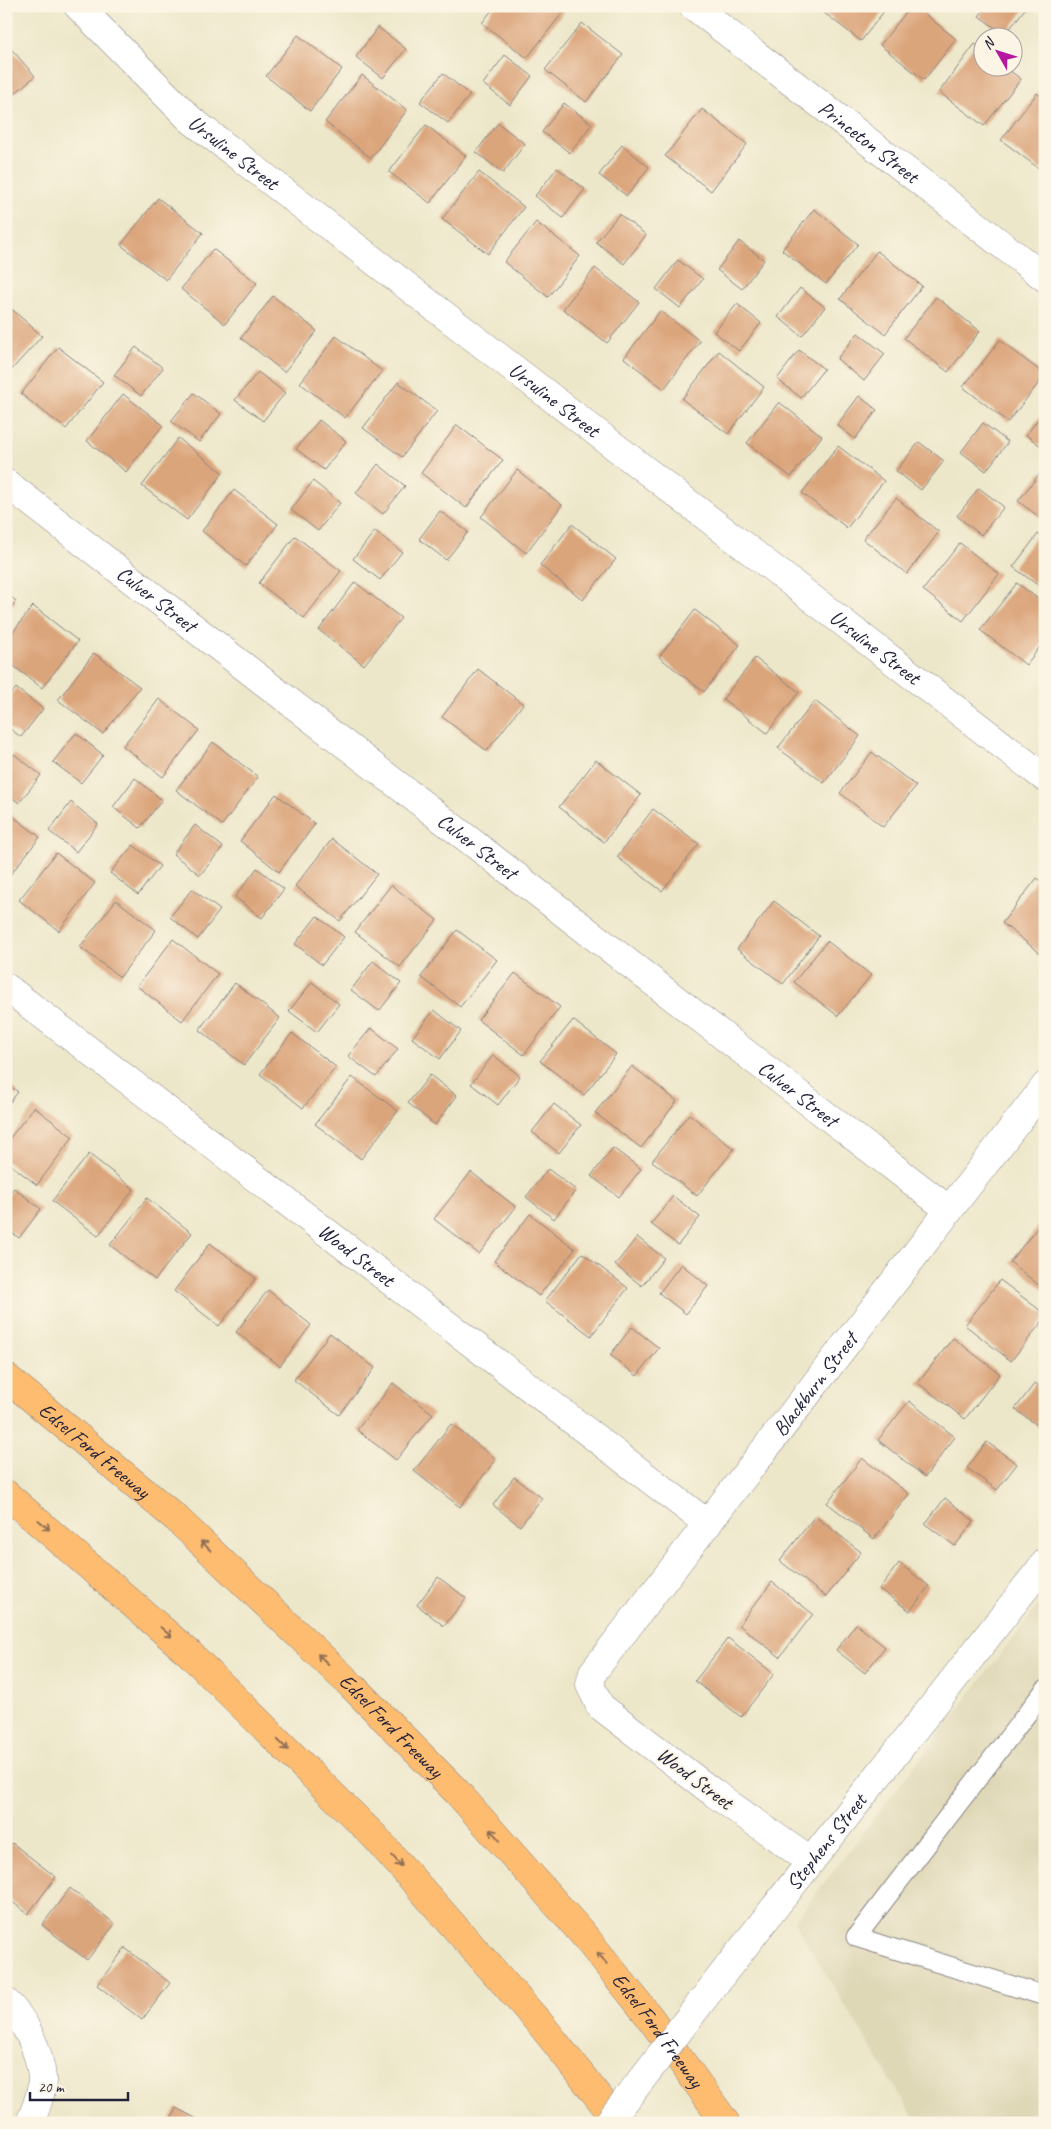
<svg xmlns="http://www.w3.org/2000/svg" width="1051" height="2129" viewBox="0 0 1051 2129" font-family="Caveat,sans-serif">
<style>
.built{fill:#dfd8b7}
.building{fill:#dba57c}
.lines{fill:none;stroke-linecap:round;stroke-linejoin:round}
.service-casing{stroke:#888482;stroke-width:21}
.minor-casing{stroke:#888482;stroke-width:29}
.tertiary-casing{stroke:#888482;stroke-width:29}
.motorway-casing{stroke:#888482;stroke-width:29}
.service{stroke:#fff;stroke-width:19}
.minor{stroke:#fff;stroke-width:28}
.tertiary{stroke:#fff;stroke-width:28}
.motorway{stroke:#febc70;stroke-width:28}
.tertiary-bridge-casing{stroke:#888482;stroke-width:29;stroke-linecap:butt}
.tertiary-bridge{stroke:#fff;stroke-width:28}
.oneway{stroke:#906f56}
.labels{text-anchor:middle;stroke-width:4;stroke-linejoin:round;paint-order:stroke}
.street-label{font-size:21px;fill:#22223b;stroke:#fcf5e5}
</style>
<rect width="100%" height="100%" fill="#fcf5e5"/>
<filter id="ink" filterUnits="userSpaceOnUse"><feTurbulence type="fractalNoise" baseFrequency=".02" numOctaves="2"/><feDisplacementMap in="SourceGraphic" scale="10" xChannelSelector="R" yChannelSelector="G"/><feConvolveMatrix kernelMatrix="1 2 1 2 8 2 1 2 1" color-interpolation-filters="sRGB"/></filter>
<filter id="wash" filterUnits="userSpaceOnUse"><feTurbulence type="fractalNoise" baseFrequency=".0096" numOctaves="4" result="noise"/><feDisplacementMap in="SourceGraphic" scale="20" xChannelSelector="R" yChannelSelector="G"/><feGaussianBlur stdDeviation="1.12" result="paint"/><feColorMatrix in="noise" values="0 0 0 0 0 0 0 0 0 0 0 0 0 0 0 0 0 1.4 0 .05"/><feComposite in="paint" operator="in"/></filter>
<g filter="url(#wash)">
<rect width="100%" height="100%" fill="#ede7ca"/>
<path class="built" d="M1045,1597V2123H917L794,1922Z"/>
<g id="blocks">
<path class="building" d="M495,6H558L564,11L527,58L482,23Z
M815,6H888L861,41Z
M911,6H915L956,39L924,80L880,45Z
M987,6H1027L1005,35L979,16Z
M582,23L623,55L586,102L545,70Z
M378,27L406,49L383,78L356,57Z
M298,35L342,69L310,111L266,76Z
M6,43L35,76L6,101Z
M975,44L984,50V68H1006L1021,79L984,126L939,92Z
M505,55L532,76L510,105L483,84Z
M443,73L470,95L448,123L420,102Z
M362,75L407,110L371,158L325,122Z
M1037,93L1045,99V165L1041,170L1001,140Z
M564,103L592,124L570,153L542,132Z
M702,109L747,144L711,191L665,156Z
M498,123L525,144L503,173L476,152Z
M426,125L466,156L430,203L389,172Z
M622,145L649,167L627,196L599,175Z
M557,168L585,189L563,218L535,196Z
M479,172L524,207L488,254L442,219Z
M158,198L203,233L166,280L121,245Z
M814,209L858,244L826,284L782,250Z
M619,214L646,235L624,264L596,242Z
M536,222L580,256L548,297L504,262Z
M739,241L764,260L742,289L717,270Z
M213,249L257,283L225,324L181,289Z
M877,251L922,286L885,334L840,299Z
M678,260L703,279L680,308L656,289Z
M595,268L639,302L607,343L563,309Z
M800,288L825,307L802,336L778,317Z
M273,296L317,331L284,372L241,338Z
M936,297L980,331L948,372L904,338Z
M6,304L42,336L6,376Z
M737,304L761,323L739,351L714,332Z
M660,311L700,341L664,389L624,358Z
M858,333L885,354L864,381L837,359Z
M336,336L382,371L345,418L300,383Z
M1000,340L1045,375L1008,422L963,387Z
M58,347L103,382L66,429L21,394Z
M136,347L163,368L141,396L114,375Z
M799,350L824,369L801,398L777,379Z
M719,351L764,387L728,434L682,399Z
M258,372L285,393L263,421L235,400Z
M398,382L437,411L402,457L363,428Z
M194,393L221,414L199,442L171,421Z
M123,394L163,425L126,472L87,441Z
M859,396L877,410L855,439L837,425Z
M779,402L822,436L791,477L747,443Z
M1045,410V449L1026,435Z
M319,420L346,441L324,470L296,449Z
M983,423L1008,442L986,471L961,452Z
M457,425L503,460L466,508L421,473Z
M178,438L223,473L187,520L142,486Z
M919,442L944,461L921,490L896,471Z
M838,446L884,481L847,528L802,493Z
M378,464L405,486L383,514L356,493Z
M517,470L562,505L526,553L481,517Z
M1041,472L1045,475L1043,520L1018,501Z
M313,481L340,503L318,531L291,510Z
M979,488L1004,507L981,535L957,516Z
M234,490L278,524L246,566L202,531Z
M896,498L939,532L907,574L863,539Z
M440,511L468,532L446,560L419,539Z
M572,524L616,559L583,600L540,565Z
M375,531L402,552L380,580L353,559Z
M1038,534L1045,539V578L1039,586L1013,567Z
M295,536L341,571L304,618L259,583Z
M960,543L999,574L963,621L923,590Z
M355,582L401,618L364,665L319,630Z
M1017,583L1045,604V640L1026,665L980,630Z
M6,593L16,601L6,613Z
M33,606L78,641L42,688L6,660V641Z
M695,610L740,645L704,692L659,657Z
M94,653L140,687L103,734L58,700Z
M755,658L799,692L767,733L723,699Z
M478,669L523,704L487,751L442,717Z
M16,688L43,709L21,737L6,726V700Z
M159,699L199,730L163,777L123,746Z
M815,701L860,736L824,783L778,748Z
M76,733L103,755L81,783L53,762Z
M213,742L258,777L222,825L176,790Z
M872,752L916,786L883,827L840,793Z
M14,754L41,775L19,803L6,793V764Z
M596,760L641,795L604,842L559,807Z
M135,778L162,800L140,828L113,807Z
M276,794L315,824L279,872L240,841Z
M71,802L98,824L76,852L49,831Z
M653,809L699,844L662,891L617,857Z
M6,811L40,837L6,880Z
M195,825L223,847L200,875L173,854Z
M332,839L377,874L340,921L295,886Z
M133,845L160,866L138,895L110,873Z
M56,853L95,883L59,931L19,900Z
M257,868L284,889L262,918L235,897Z
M1037,878L1045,884V957L1002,923Z
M391,885L437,920L400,967L355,932Z
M192,889L220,910L198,939L170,917Z
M116,900L156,930L120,977L80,947Z
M774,901L819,936L783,984L737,949Z
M317,916L344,937L322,965L295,944Z
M457,930L497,960L460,1007L421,977Z
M173,939L218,974L182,1021L137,986Z
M827,941L871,975L838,1016L794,982Z
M373,961L401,983L379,1011L351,990Z
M515,973L560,1007L524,1055L478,1020Z
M312,982L339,1004L317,1032L289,1011Z
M235,983L280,1018L244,1065L199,1030Z
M434,1010L461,1031L440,1059L412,1038Z
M573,1020L616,1054L584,1095L540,1061Z
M371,1028L398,1049L376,1077L348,1056Z
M292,1033L336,1067L303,1108L260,1074Z
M493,1055L520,1076L498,1105L471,1084Z
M632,1066L677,1101L641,1148L595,1113Z
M430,1075L457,1096L435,1125L408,1103Z
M352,1077L398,1111L361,1159L315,1124Z
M6,1083L18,1092L6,1107Z
M554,1104L581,1125L559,1153L532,1132Z
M34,1107L73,1137L37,1185L6,1161V1143Z
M689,1114L734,1149L697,1196L652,1161Z
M613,1148L641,1169L619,1197L591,1176Z
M89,1154L134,1189L98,1236L52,1201Z
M548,1169L576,1190L554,1219L526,1197Z
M471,1172L516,1207L479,1254L434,1219Z
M14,1188L41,1209L19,1238L6,1228V1198Z
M673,1196L700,1217L678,1245L651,1224Z
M147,1198L192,1233L155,1280L110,1245Z
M530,1214L575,1249L539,1296L494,1261Z
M1045,1218V1290L1010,1262Z
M637,1237L664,1258L642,1286L615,1265Z
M210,1243L256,1278L219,1326L174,1291Z
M582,1253L628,1288L591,1336L545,1301Z
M681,1264L708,1286L686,1314L659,1293Z
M1000,1280L1045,1314V1318L1011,1361L965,1325Z
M268,1290L311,1325L280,1366L236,1332Z
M632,1327L659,1348L637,1376L610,1355Z
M330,1333L375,1368L339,1415L294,1380Z
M953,1338L1000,1374L965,1419L918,1383Z
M393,1383L433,1414L396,1460L357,1430Z
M1035,1383L1045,1390V1431L1015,1409Z
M909,1401L955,1437L925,1477L878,1440Z
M451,1424L496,1459L460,1507L414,1471Z
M987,1442L1017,1464L997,1490L967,1468Z
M862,1458L909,1494L874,1539L827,1503Z
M514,1477L542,1498L520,1526L493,1505Z
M945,1498L974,1521L955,1546L925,1524Z
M815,1516L861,1552L826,1597L780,1561Z
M899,1563L929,1586L910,1611L879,1589Z
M438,1577L466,1598L444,1626L417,1605Z
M772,1582L813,1614L780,1657L739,1625Z
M856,1624L885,1647L865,1673L836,1650Z
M728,1638L774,1674L741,1717L695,1681Z
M12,1843L56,1877L28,1914L6,1897V1850Z
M70,1888L115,1924L87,1960L42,1925Z
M125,1948L170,1983L142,2020L97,1985Z
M176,2108L205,2123H169Z"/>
</g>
</g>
<g filter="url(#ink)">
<use href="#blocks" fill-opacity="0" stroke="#888482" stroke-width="1"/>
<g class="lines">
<g class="service-casing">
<path id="service" d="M1045,1690L856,1937L1045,1996"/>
</g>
<g class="minor-casing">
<g id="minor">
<path id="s1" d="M78,6L190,119L1045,778"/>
<path id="s2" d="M693,6L1045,278"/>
<path id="s3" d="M6,483L949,1210"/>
<path id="s4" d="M6,987L708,1524"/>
<path id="s5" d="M810,1861L715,1794L600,1706L590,1685L593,1672L1045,1086"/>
<path d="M6,2002C25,2019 40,2052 42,2078C43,2093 35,2109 30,2123"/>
</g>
</g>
<g class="tertiary-casing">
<g id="tertiary">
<path id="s6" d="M728,1967L1045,1563"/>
</g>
</g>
<g class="motorway-casing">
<g id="motorway">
<path id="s7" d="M6,1377L177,1519L352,1686L457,1792L582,1933L648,2015L726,2123"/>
<path d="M6,1494L189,1653L375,1837L543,2027L619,2123"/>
</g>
</g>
<use href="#service" class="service"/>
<use href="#minor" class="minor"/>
<use href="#tertiary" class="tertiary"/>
<use href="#motorway" class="motorway"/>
<g class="tertiary-bridge-casing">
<path id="tertiary-bridge" d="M608,2123L728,1967"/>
</g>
<use href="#tertiary-bridge" class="tertiary-bridge"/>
</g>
<defs><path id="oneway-shaft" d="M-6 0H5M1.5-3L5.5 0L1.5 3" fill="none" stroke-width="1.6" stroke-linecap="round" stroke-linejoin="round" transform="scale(1.25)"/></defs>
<g class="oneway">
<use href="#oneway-shaft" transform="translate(44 1525) rotate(41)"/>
<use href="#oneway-shaft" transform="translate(206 1546) rotate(-136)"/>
<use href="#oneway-shaft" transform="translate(166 1632) rotate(41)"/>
<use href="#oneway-shaft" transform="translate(323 1659) rotate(-136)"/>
<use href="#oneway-shaft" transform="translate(283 1745) rotate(45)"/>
<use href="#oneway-shaft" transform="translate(495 1835) rotate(-131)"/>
<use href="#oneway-shaft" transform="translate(397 1861) rotate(48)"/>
<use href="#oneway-shaft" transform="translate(602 1958) rotate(-129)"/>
</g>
</g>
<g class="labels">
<g class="street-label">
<text dy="7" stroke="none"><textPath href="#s2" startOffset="222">Princeton Street</textPath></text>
<text dy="7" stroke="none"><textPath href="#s1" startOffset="214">Ursuline Street</textPath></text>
<text dy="7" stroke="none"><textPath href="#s1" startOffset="619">Ursuline Street</textPath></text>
<text dy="7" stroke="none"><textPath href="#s3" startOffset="190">Culver Street</textPath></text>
<text dy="7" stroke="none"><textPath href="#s1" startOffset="1024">Ursuline Street</textPath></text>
<text dy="7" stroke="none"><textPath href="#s3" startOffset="595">Culver Street</textPath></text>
<text dy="7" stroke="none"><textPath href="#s3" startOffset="1000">Culver Street</textPath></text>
<text dy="7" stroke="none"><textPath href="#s4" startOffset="441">Wood Street</textPath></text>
<text dy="7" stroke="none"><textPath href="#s5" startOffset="661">Blackburn Street</textPath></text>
<text dy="7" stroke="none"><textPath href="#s7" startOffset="115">Edsel Ford Freeway</textPath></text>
<text dy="7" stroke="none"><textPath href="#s7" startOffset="520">Edsel Ford Freeway</textPath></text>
<text transform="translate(695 1778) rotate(37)" y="7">Wood Street</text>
<text dy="7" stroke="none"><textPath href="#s6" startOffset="159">Stephens Street</textPath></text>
<text dy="7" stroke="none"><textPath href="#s7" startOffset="925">Edsel Ford Freeway</textPath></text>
</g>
</g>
<rect width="1051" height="2129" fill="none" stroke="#fcf5e5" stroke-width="25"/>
<g transform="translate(998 52) rotate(309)"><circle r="24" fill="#fcf5e5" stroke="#a5a1a1"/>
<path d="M0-4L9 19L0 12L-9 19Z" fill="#b5179e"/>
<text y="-8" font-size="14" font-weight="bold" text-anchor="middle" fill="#22223b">N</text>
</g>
<path d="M30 2092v8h98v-8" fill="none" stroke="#22223b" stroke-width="2.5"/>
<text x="38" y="2092" font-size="15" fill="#22223b" stroke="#fcf5e5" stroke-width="4" paint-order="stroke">20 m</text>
</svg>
